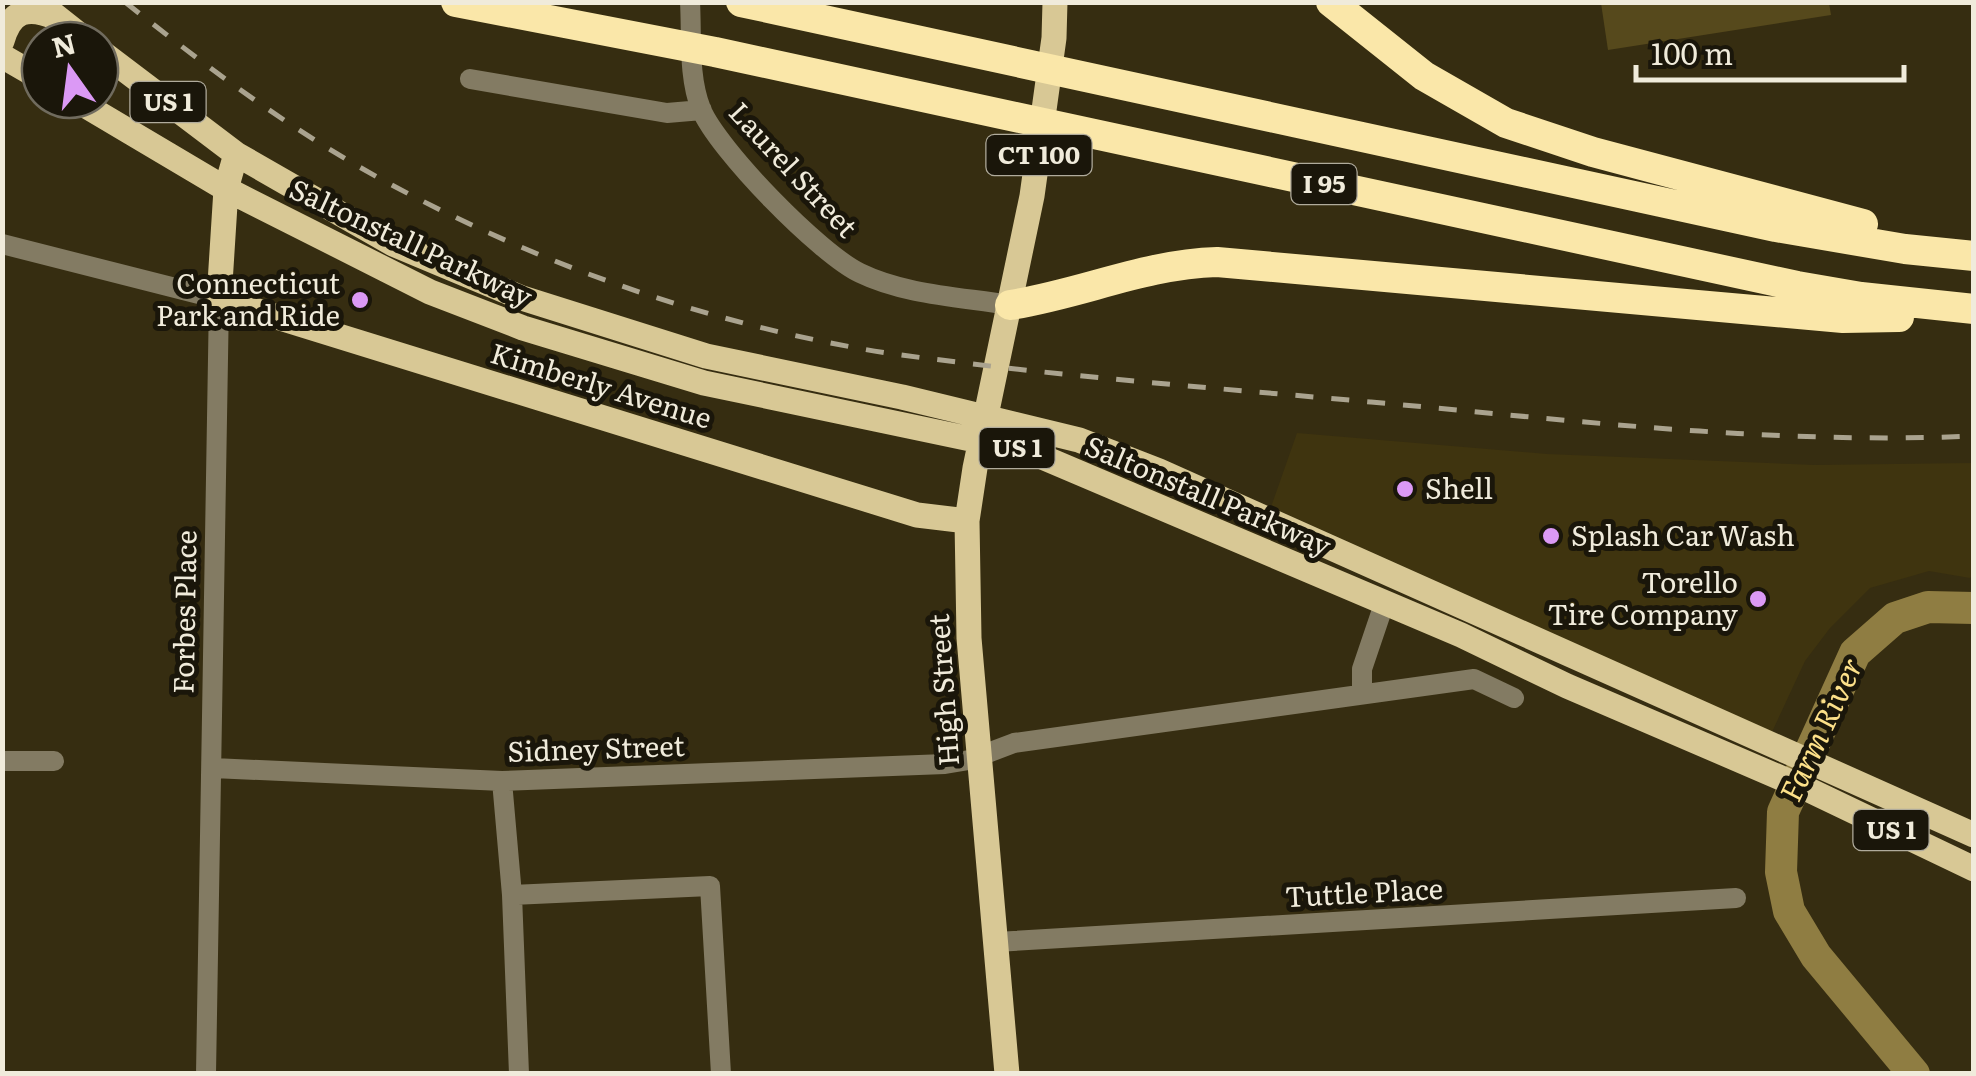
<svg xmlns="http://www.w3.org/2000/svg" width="1976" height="1076" viewBox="0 0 1976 1076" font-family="Literata,serif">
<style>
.built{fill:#3f340f}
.green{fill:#56491c}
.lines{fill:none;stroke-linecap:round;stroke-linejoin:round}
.river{stroke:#8f7d42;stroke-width:32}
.minor{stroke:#837b63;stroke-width:20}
.major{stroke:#d8c895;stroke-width:25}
.highway{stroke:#fae7a9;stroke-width:30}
.rail{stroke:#aaa38f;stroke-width:5;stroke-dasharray:18 18;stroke-linecap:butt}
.poi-dot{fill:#db99f5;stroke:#1a160a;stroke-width:4}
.labels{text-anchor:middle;stroke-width:10;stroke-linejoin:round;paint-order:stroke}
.shield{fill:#1a160a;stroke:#b0ab9c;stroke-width:2.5}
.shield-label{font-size:25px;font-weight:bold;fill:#f0ebdb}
.street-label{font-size:28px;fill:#f0ebdb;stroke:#1a160a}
.poi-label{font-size:28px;fill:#f0ebdb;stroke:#1a160a;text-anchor:end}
.water-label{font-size:30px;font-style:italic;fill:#fce089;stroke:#1a160a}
</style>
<rect width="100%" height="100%" fill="#362d11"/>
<path class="built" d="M1297,433L1547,454L1815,465L1973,463V575L1970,578L1929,571L1870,588L1830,628L1805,661L1772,732L1271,507Z"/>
<path class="green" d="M1601,3H1829L1831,15L1608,50Z"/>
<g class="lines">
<path class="river" d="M1914,1074L1816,956L1789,911L1781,872L1783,812L1855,653L1895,618L1928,607L1974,608"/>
<path class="minor" d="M690,2C692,37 688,76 701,109C718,150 820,254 860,273C905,295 962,297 1010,305
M470,79L667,113L702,110
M2,244L199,294
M1362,693V669L1384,604
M2,761H54
M213,768L502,781L945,764L969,760L1014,743L1474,679L1514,698
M502,781L512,895L519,1074
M512,895L710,886L721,1074
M996,942L1736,898
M206,1074L219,299"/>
<path class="major" d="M43,6L86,40
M2,41C11,10 27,6 55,17
M100,51L236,154L393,244L522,298L706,356L902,397L1079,440L1159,471L1974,835
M2,56L40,78
M76,100L226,189L430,292L523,328L704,383L1028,451L1461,635L1567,686L1809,790L1974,869
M236,154L226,189L219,299L917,515L967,521
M1007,1074L969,638L967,521L975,468L1032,196L1054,38L1055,2"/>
<path class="highway" d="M456,2L715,52L1797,286L1861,297L1974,309
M741,2L1776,227L1905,249L1974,256
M1331,2L1424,76L1506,123L1593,152L1863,224
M1010,305C1081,294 1145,264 1217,262L1843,318L1899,317"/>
<path class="rail" d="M125,2C209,69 295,133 390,184C535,262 695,319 857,348C895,355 934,359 973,364C1105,380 1238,390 1371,402C1571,420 1772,445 1974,436"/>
</g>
<g class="poi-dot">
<circle cx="360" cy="300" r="10"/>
<circle cx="1405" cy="489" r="10"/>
<circle cx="1551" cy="536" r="10"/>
<circle cx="1758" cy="599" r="10"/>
</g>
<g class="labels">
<g class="shield">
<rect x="130.5" y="82" width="75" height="40" rx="8"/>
<rect x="986.5" y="135" width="105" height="40" rx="8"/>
<rect x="1291.5" y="164" width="65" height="40" rx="8"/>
<rect x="979.5" y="428" width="75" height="40" rx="8"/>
<rect x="1853.5" y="810" width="75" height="40" rx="8"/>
</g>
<g class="shield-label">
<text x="168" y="111">US 1</text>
<text x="1039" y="164">CT 100</text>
<text x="1324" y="193">I 95</text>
<text x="1017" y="457">US 1</text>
<text x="1891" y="839">US 1</text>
</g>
<g class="street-label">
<text transform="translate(793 170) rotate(47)" y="10">Laurel Street</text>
<text transform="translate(411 243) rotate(25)" y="10">Saltonstall Parkway</text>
<text transform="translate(601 386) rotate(17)" y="10">Kimberly Avenue</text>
<text transform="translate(1208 496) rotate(23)" y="10">Saltonstall Parkway</text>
<text transform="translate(185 612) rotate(-89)" y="10">Forbes Place</text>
<text transform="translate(944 690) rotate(-94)" y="10">High Street</text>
<text transform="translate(596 749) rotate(-2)" y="10">Sidney Street</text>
<text transform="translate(1364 893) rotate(-3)" y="10">Tuttle Place</text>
</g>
<g class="poi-label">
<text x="340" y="294">Connecticut<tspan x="340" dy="32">Park and Ride</tspan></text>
<text x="1425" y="499" text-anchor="start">Shell</text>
<text x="1571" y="546" text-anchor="start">Splash Car Wash</text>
<text x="1738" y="593">Torello<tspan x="1738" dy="32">Tire Company</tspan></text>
</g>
<g class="water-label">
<text transform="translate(1822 730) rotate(-65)" y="10">Farm River</text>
</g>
</g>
<rect width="1976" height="1076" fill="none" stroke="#f0ebdb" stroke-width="10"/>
<g transform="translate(70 70) rotate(346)"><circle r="48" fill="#1a160a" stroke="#706b5e" stroke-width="2.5"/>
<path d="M0-8L18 38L0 25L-18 38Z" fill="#db99f5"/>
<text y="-15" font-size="28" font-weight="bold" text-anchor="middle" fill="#f0ebdb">N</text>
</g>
<path d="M1636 65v15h268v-15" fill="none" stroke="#f0ebdb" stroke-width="5"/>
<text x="1651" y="65" font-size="30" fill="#f0ebdb" stroke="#1a160a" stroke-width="8" paint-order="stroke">100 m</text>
</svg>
